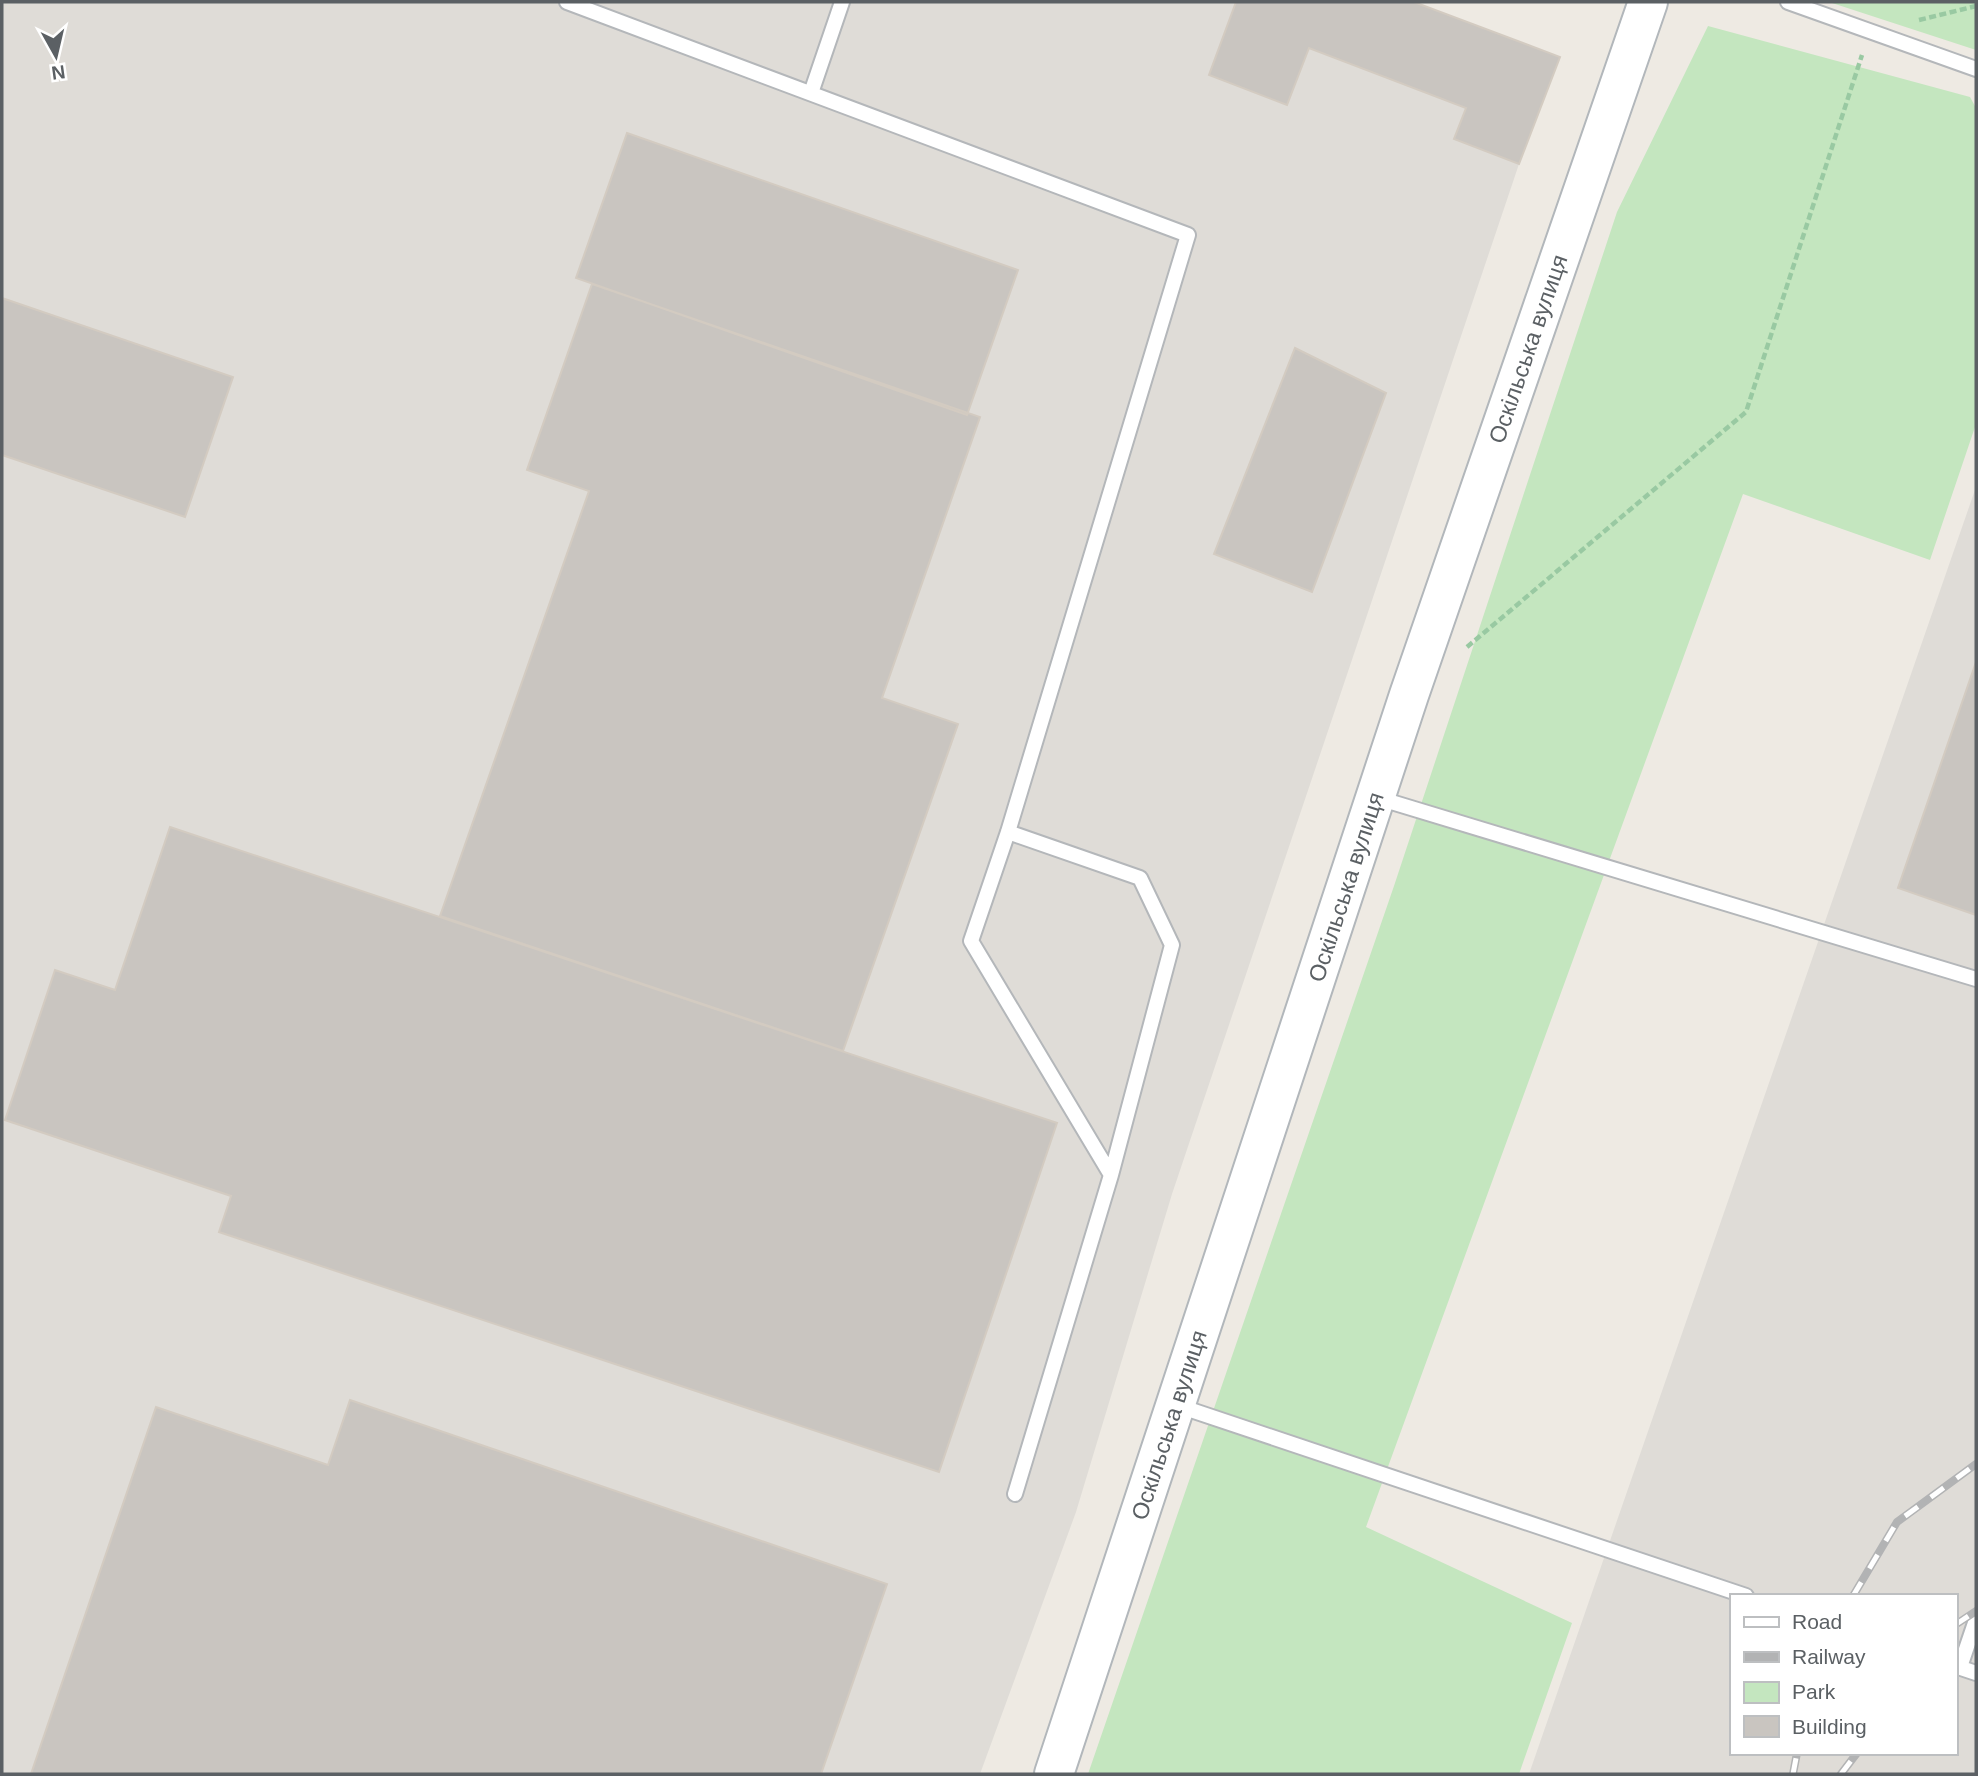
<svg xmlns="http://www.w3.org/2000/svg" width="1978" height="1776" viewBox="0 0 1978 1776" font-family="Arial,sans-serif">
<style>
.industrial{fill:#dfdcd7;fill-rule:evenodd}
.green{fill:#c4e6bf}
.building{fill:#c9c5c0;stroke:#d3cbc1;stroke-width:2}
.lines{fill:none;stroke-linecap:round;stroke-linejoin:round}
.service-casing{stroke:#b4b7ba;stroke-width:18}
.secondary-casing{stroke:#b2b7bb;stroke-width:42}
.path{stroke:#99c9a2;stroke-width:4.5;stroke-dasharray:7 3.5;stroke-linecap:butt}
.service{stroke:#fff;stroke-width:14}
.secondary{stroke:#fff;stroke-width:38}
.rail-casing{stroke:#b2b3b4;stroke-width:8}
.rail{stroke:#fff;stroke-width:5;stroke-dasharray:16;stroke-linecap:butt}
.labels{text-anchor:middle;stroke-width:7;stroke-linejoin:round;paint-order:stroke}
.street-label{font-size:23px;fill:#5b6064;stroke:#fff}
</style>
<rect width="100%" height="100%" fill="#eeeae3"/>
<path class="industrial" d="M2,2H1405L1557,64L1519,164L1172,1194L1076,1512L980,1774H2Z
M1976,487V1774H1529ZM1731,1596H1955V1753H1731Z"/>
<path class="green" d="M1829,2H1976V50Z
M1708,26L1970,97L1976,108V424L1930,560L1743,494L1366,1527L1572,1623L1519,1774H1088L1394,886L1617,212Z"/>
<path class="building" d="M1236,2H1414L1560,57L1519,164L1454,139L1466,108L1309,48L1287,105L1209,75Z
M627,133L1018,270L967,415L576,278Z
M592,284L980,417L882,698L958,724L843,1051L440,916L589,491L527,470Z
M2,298L233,377L185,517L2,455Z
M1295,348L1386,393L1312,592L1214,554Z
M1976,662V915L1898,888Z
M170,827L1057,1123L939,1472L219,1232L231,1196L5,1120L55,970L115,990Z
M350,1400L887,1584L821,1774H31L156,1407L328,1465Z"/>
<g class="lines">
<g class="service-casing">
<path id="service" d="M567,2L1188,235L1008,832L971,941L1111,1175L1015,1494
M1788,2L1976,69
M811,93L842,2
M1378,798L1976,979
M1008,832L1140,878L1172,945L1111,1175
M1176,1405L1746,1596
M1955,1666L1976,1673
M1960,1667L1976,1620"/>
</g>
<g class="secondary-casing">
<path id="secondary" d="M1054,1774L1409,695L1648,2"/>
</g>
<path class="path" d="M1919,20L1976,6
M1467,647L1746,412L1862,55"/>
<use href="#service" class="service"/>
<use href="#secondary" class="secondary"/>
<g class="rail-casing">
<path id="rail" d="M1853,1596L1897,1522L1976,1464
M1955,1625L1976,1611
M1793,1774L1797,1753
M1841,1774L1857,1753"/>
</g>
<use href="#rail" class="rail"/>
</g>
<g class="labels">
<g class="street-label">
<text transform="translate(1528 349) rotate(-71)" y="8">Оскільська вулиця</text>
<text transform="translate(1346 887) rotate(-72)" y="8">Оскільська вулиця</text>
<text transform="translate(1169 1425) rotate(-72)" y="8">Оскільська вулиця</text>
</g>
</g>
<rect width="1978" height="1776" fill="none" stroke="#5b6064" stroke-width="7"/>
<rect x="1730" y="1594" width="228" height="161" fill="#ffffff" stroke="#bdbfc1" stroke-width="2"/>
<rect x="1744" y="1617" width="35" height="10" fill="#ffffff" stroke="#bdbfc1" stroke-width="2"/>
<text x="1792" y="1629" font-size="21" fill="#5b6064">Road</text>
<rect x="1744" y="1652" width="35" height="10" fill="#b2b3b4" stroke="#bdbfc1" stroke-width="2"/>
<text x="1792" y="1664" font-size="21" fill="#5b6064">Railway</text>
<rect x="1744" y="1682" width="35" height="21" fill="#c4e6bf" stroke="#bdbfc1" stroke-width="2"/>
<text x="1792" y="1699" font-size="21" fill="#5b6064">Park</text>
<rect x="1744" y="1716" width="35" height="21" fill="#c9c5c0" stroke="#bdbfc1" stroke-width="2"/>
<text x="1792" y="1734" font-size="21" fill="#5b6064">Building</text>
<g transform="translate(56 56) rotate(172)" stroke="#ffffff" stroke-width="5" paint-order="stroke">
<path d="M0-5L12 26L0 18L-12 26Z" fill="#5b6064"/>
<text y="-10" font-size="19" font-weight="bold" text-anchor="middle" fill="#5b6064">N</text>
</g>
</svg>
